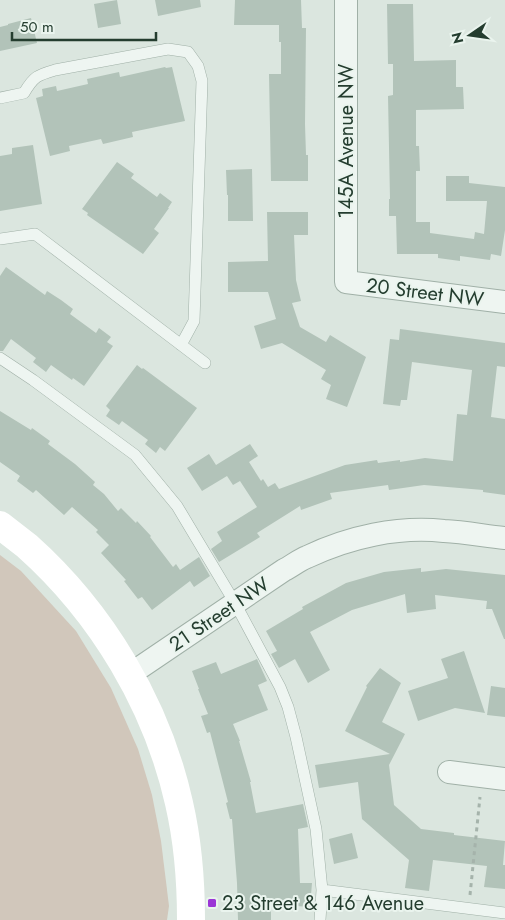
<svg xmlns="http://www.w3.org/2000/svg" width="505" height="920" viewBox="0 0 505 920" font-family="Jost,sans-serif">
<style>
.green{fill:#d1c7bb}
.building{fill:#b2c3b9}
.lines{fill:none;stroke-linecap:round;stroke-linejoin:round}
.lane-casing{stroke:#a0b0a7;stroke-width:12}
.street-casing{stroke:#a0b0a7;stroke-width:24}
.path{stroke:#a5b3ab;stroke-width:3;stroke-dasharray:4 4;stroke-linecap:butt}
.lane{stroke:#eef5f1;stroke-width:11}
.street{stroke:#eef5f1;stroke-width:22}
.secondary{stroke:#fff;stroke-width:28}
.poi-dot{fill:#9b36d6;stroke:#eaf4ee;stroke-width:2}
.labels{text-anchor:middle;stroke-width:4;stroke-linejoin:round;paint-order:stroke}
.street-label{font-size:20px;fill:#243d2f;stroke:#eaf4ee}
.poi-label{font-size:20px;fill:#243d2f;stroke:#eaf4ee;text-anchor:start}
</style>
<rect width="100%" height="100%" fill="#dbe6df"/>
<path class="green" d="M0,555L21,571L76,631L111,688L138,749L152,795L161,841L169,906L167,920H0Z"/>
<path class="building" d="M117,0L121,24L98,28L94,4Z
M155,0H200L201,7L158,16Z
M235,0H301L302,28H306L305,124L306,155H308V181H271L269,74H281V42H279V25H234Z
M387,4H413L414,61L456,60V87H463L464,109L416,110V146H419L420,171H416V222H430V233L474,239L475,232L484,234L487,201H446V176H469V183L505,187V230L501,256L491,254L490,260L460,256V261L438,258V254H397L396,216H389V199H390L388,96L393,95V64H388Z
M31,18L37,43L0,51V27L8,25V24Z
M165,67L166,68L172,67L185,121L132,132L133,137L103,144L101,139L69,146L70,151L50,156L36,98L43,96L42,89L56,86L57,91L88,84L87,79L119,72L120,77Z
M33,145L42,204L0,211V156L12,154V148Z
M117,162L134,174L131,178L157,197L160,193L172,202L168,208H169L154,229L159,233L143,254L87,215L88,213L82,209Z
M252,169L253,221H228V195H227L226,170Z
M267,212H308V235H294L296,280L301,301L292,303L300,327L326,342L330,335L366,357L347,407L326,399L331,385L321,379L326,370L282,343L261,349L254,326L276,319L268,292H228V262L268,261Z
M6,267L45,295L47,291L61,300L73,309L70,314L96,333L99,328L111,337L107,342L113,346L84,386L73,378L72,380L51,365L46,372L33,362L36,358L11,339L3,351H0V276Z
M400,329L505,343V367L497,366L491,417L505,419V495L483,492V490L424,485L389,490L388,485L330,493L332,499L301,510L300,506L257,533L260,537L219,562L211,549L222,541L217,532L257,507L240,481L233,485L227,476L202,491L187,468L209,454L216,465L250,444L258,456L249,462L261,481L263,479L268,487L275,483L279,489L345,465L377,460L378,463L400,460V462L425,458L453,461L457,414L467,415L472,370L412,362L407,400H401L400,406L383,404L390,339L399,340Z
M137,365L142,369L143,368L197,408L165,451L160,447L156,453L145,444L148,440L122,421L119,425L106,416L110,410L106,406Z
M0,411L31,430L32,428L50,441L48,444L75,464L95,482L93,485L104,494L118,511L121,508L136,523L137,521L151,536L150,537L173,567L176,564L180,570L199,557L210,576L194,587L190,581L152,610L142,597L138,599L124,581L126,580L101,553L109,545L96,532L98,530L72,507L64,515L36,490L33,493L17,481L20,476L0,462Z
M421,568V572L446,569L505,575V639H504L492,609H486L487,601L435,595L436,609L407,613L405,594L352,610L310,632L330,670L308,683L295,659L279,668L271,654L277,651L266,631L303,609L302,607L346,583L384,572Z
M464,651L485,713L455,708L418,721L408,691L448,678L441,659Z
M257,659L267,681L258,685L268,710L233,724L240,741H239L251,782H250L256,813L303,804L308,827L298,829L300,883H312L310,907L271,904V920H238L237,883L232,819H230L226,803L228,802L210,732L207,733L201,716L208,714L198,689H199L192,671L216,662L221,674Z
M380,668L401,683L382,722L405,734L389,765L394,805L421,829L454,833V835L505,841L503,865H505V889L484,887L487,866L433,860L429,891L405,888L409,860L362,819L358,782L319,788L315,765L390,754L345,731L367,687L366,686Z
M491,686L505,688V717L487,715Z
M352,833L358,858L334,864L329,839Z"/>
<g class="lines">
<g class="lane-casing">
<path id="lane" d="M0,98L24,93C34,76 38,75 55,70L168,49L188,52L198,66L202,81L194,321L181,345
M0,239L35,234L205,363
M0,358L33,380L135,455L177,506L235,603L280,687L288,707L296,737L316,829L322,890L320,920
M322,890L505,913"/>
</g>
<g class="street-casing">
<path id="street" d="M346,0V282L505,302
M129,675L284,570C292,566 299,560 307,557C349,537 398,526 444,531C465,532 485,536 505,538
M449,772L505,779"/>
</g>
<path class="path" d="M470,895L480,797"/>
<use href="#lane" class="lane"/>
<use href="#street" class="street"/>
<path class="secondary" d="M0,525C9,532 18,539 27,546C102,613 157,705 179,803C188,842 191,881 191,920"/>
</g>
<rect class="poi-dot" x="207" y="898" width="10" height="10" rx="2.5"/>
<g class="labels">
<g class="street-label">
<text transform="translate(346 141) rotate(-90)" y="7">145A Avenue NW</text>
<text transform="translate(425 292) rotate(7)" y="7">20 Street NW</text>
<text transform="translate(219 614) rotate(-34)" y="7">21 Street NW</text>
</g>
<g class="poi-label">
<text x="222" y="910">23 Street &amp; 146 Avenue</text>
</g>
</g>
<g transform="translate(470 35) rotate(257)" stroke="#eaf4ee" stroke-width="4" paint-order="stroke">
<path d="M0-4L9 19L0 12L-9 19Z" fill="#243d2f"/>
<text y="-8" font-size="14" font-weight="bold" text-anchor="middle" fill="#243d2f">N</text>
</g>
<path d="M12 32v8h144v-8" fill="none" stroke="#243d2f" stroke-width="2.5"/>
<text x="20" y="32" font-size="15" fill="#243d2f" stroke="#eaf4ee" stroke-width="4" paint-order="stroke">50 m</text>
</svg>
